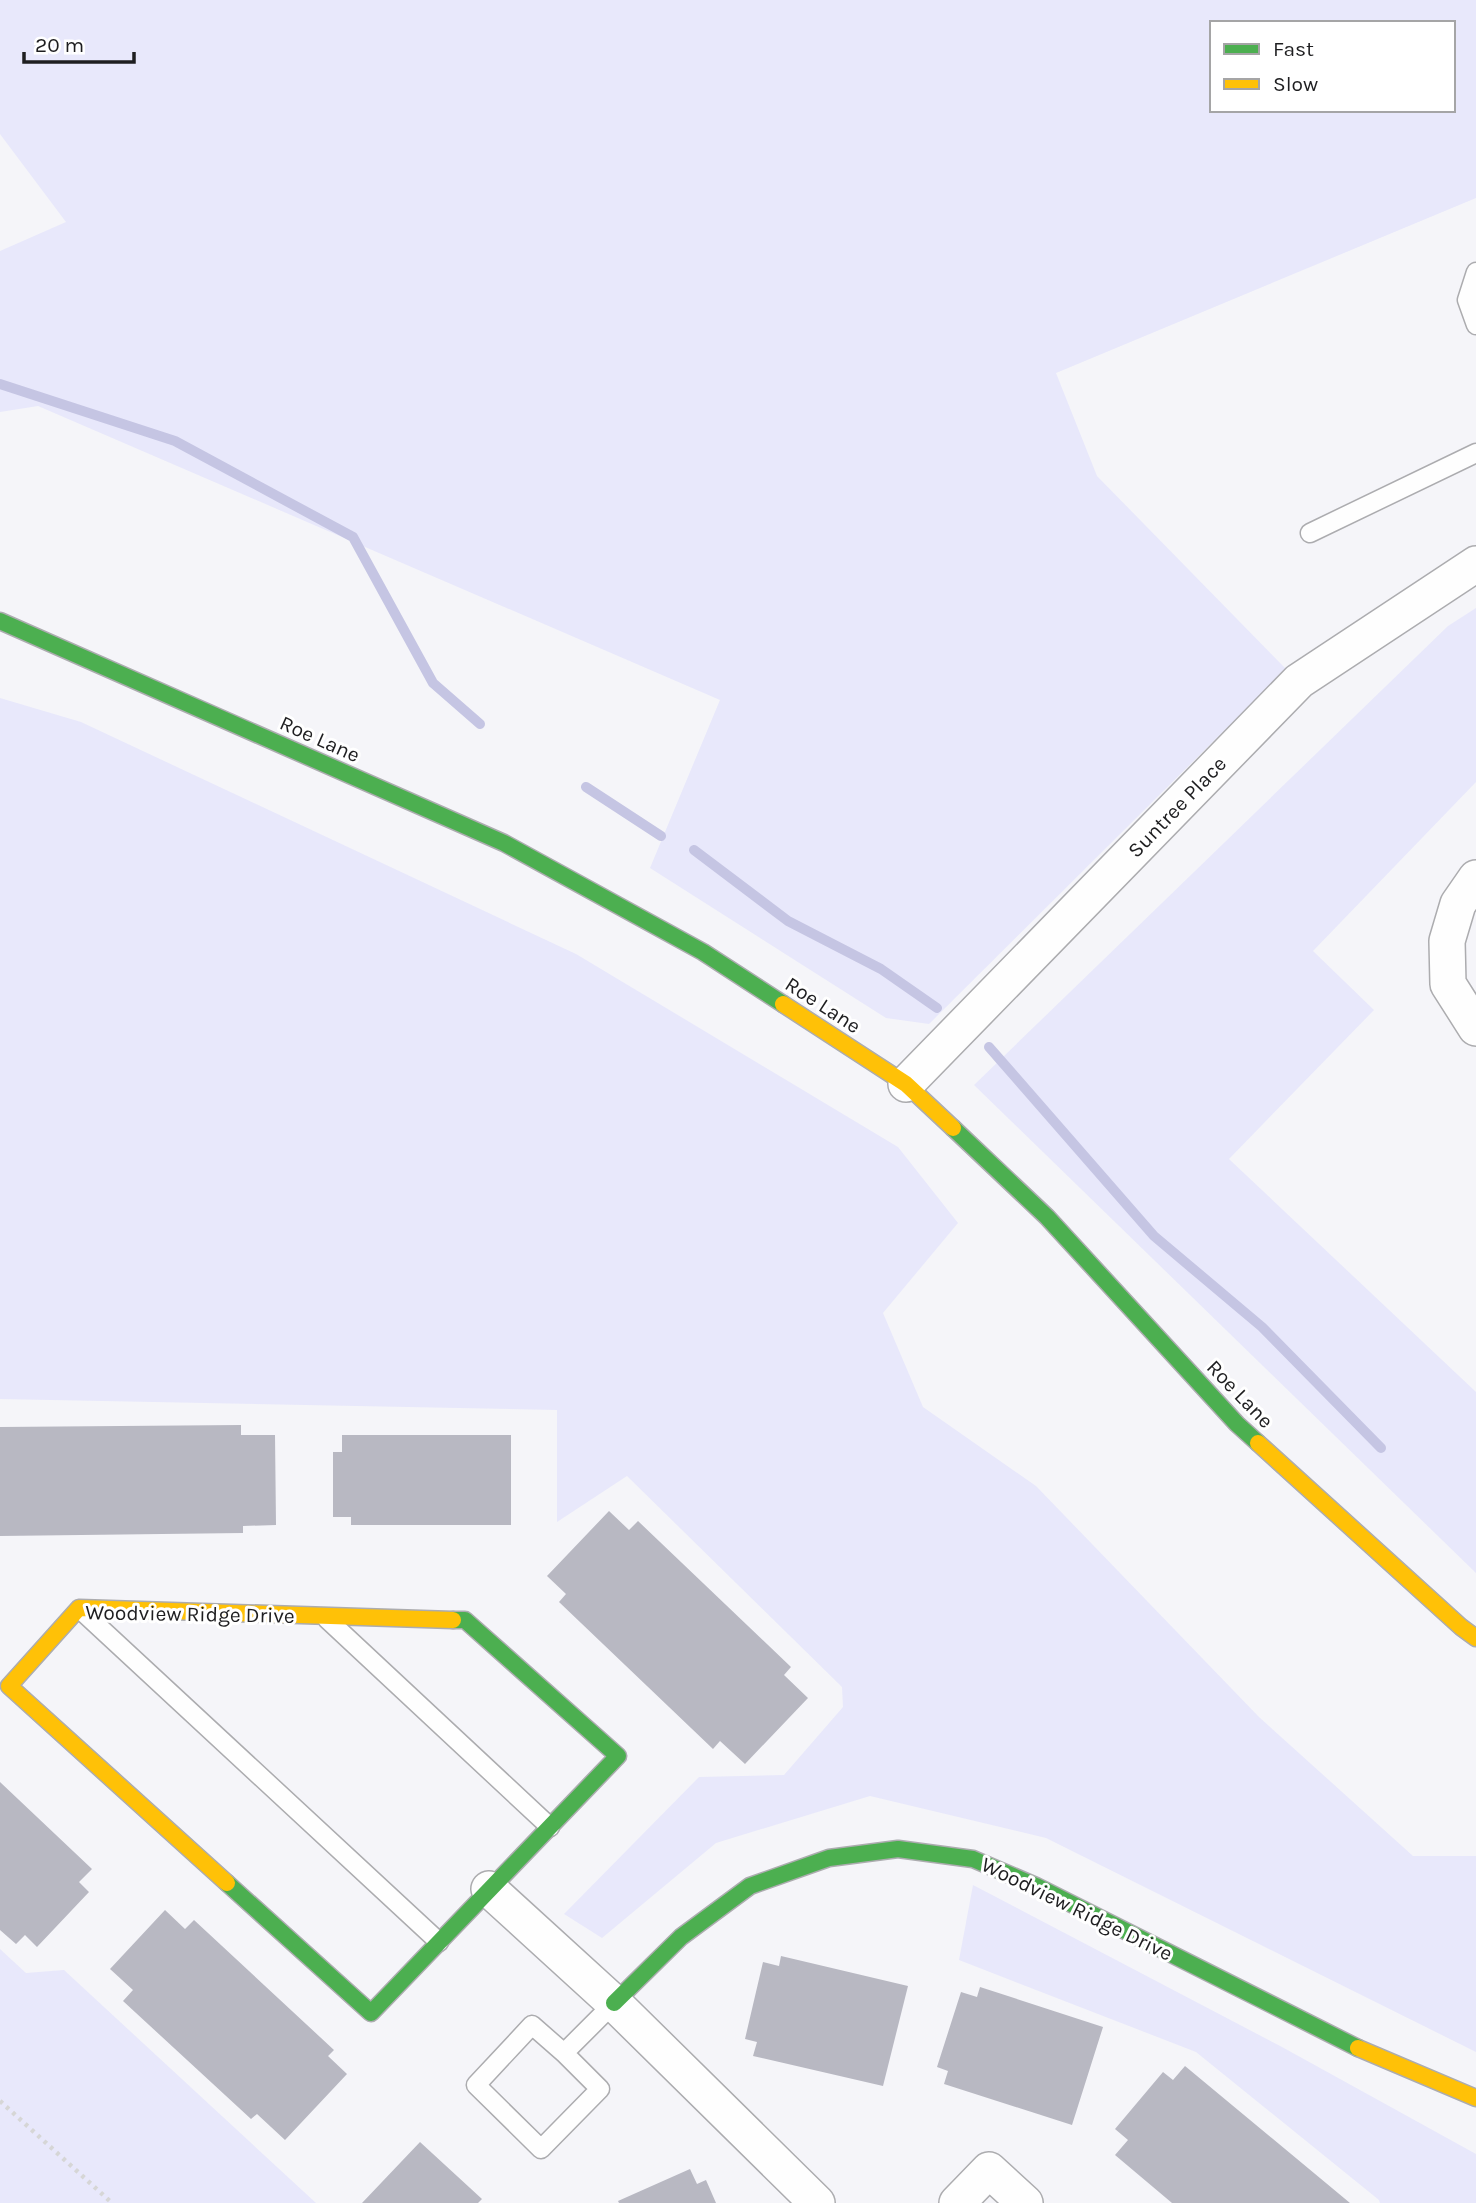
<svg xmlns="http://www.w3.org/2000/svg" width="1476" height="2203" viewBox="0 0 1476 2203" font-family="Karla,sans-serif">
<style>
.green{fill:#e8e8fb;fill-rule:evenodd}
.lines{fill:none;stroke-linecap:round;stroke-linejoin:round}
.stream{stroke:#c5c5e3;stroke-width:10}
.building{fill:#b8b8c2}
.lane-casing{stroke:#acacaf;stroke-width:21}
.street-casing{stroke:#acacaf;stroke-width:38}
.fast-casing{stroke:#acacaf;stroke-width:19}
.slow-casing{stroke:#acacaf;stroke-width:19}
.path{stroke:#d6d6d6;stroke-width:4.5;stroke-dasharray:3.5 5;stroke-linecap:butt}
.lane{stroke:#fefefe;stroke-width:18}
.street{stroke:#fefefe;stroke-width:35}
.fast{stroke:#4caf50;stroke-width:16}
.slow{stroke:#ffc107;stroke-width:16}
.labels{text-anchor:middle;stroke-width:6;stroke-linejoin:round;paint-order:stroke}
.street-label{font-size:21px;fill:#1e1e20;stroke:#fff}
</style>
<rect width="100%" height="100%" fill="#f5f5f9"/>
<path class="green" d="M0,0H1476V198L1056,373L1097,476L1286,669L929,1024L886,1018L650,868L720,700L38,406L0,412V251L66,222L0,134ZM1212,23H1453V110H1212Z
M1476,608V782L1313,951L1374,1010L1229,1159L1476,1392V1573L974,1085L1448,626Z
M0,698L81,722L576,954L898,1147L958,1223L883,1313L923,1407L1036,1486L1259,1717L1413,1856H1476V2052L1046,1838L870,1796L716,1843L602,1938L564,1914L699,1777L784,1775L843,1707L842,1687L627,1476L557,1522V1410L0,1399Z
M973,1885L1282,2047L1476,2154V2203H1380L1379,2200L1196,2052L959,1960Z
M0,1949L26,1973L64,1970L316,2203H0Z"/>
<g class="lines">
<path class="stream" d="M0,384L175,441L353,537L433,683L480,724
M586,787L661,836
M694,850L788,921L881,969L937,1008
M989,1047L1154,1236L1262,1327L1381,1448"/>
</g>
<path class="building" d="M241,1425V1435H275L276,1525L243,1526V1533L0,1536V1427Z
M342,1435H511V1525H351V1517H333V1452H342Z
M609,1511L629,1530L638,1521L791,1667L784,1675L808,1698L745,1764L720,1741L713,1749L559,1602L566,1594L547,1576Z
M0,1782L92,1869L79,1882L89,1892L37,1947L25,1935L16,1944L0,1930Z
M165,1910L185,1929L194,1920L334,2050L328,2056L347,2074L285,2140L257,2114L251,2119L123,2001L133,1990L110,1969Z
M781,1956L908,1986L883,2086L753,2056L757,2042L745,2039L763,1962L779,1966Z
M980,1987L1103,2027L1072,2125L944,2084L948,2071L937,2067L961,1992L977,1997Z
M1185,2066L1350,2203H1172L1115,2155L1128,2140L1115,2129L1163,2072L1173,2080Z
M420,2142L482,2199L478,2203H362Z
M690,2169L697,2184L706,2180L716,2203H619L618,2201Z"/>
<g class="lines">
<g class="lane-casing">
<path id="lane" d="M1476,272L1467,300L1476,325
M1310,533L1476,453
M84,1613L439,1942
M327,1619L550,1827
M564,2053L600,2089L541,2149L476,2085L532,2025L564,2053L614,2003"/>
</g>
<g class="street-casing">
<path id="street" d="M1476,878L1458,904L1447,941L1448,984L1476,1028
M906,1084L1299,681L1476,564
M489,1889L614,2003L817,2203
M957,2203L989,2170L1025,2203"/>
</g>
<g class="fast-casing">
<path id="fast" d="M0,621L504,843L703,952L783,1004
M953,1128L1047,1217L1237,1424L1258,1443
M227,1883L371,2013L618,1756L465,1620H453
M614,2003L681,1937L750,1886L829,1858L898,1849L973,1859L1036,1886L1358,2048"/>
</g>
<g class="slow-casing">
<path id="slow" d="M783,1004L906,1084L953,1128
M1258,1443L1461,1627L1476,1638
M79,1608L453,1620
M79,1608L9,1686L227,1883
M1358,2048L1476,2098"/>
</g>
<path class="path" d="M0,2101L112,2203"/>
<use href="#lane" class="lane"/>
<use href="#street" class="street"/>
<use href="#fast" class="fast"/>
<use href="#slow" class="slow"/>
</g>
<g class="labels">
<g class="street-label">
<text transform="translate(320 739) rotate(24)" y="7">Roe Lane</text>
<text transform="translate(1177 807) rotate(-46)" y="7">Suntree Place</text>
<text transform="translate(823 1005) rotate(33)" y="7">Roe Lane</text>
<text transform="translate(1240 1394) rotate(46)" y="7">Roe Lane</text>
<text transform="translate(190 1614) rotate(1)" y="7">Woodview Ridge Drive</text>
<text transform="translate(1077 1909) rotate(26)" y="7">Woodview Ridge Drive</text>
</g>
</g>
<rect x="1210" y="21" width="245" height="91" fill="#ffffff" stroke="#a5a5a6" stroke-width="2"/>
<rect x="1224" y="44" width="35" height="10" fill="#4caf50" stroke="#a5a5a6" stroke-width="2"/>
<text x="1273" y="56" font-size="21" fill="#1e1e20">Fast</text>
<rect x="1224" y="79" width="35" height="10" fill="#ffc107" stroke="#a5a5a6" stroke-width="2"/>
<text x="1273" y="91" font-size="21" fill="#1e1e20">Slow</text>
<path d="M24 52v10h110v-10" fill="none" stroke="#1e1e20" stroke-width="3.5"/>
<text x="35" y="52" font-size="21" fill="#1e1e20" stroke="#ffffff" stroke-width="5" paint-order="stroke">20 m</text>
</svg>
